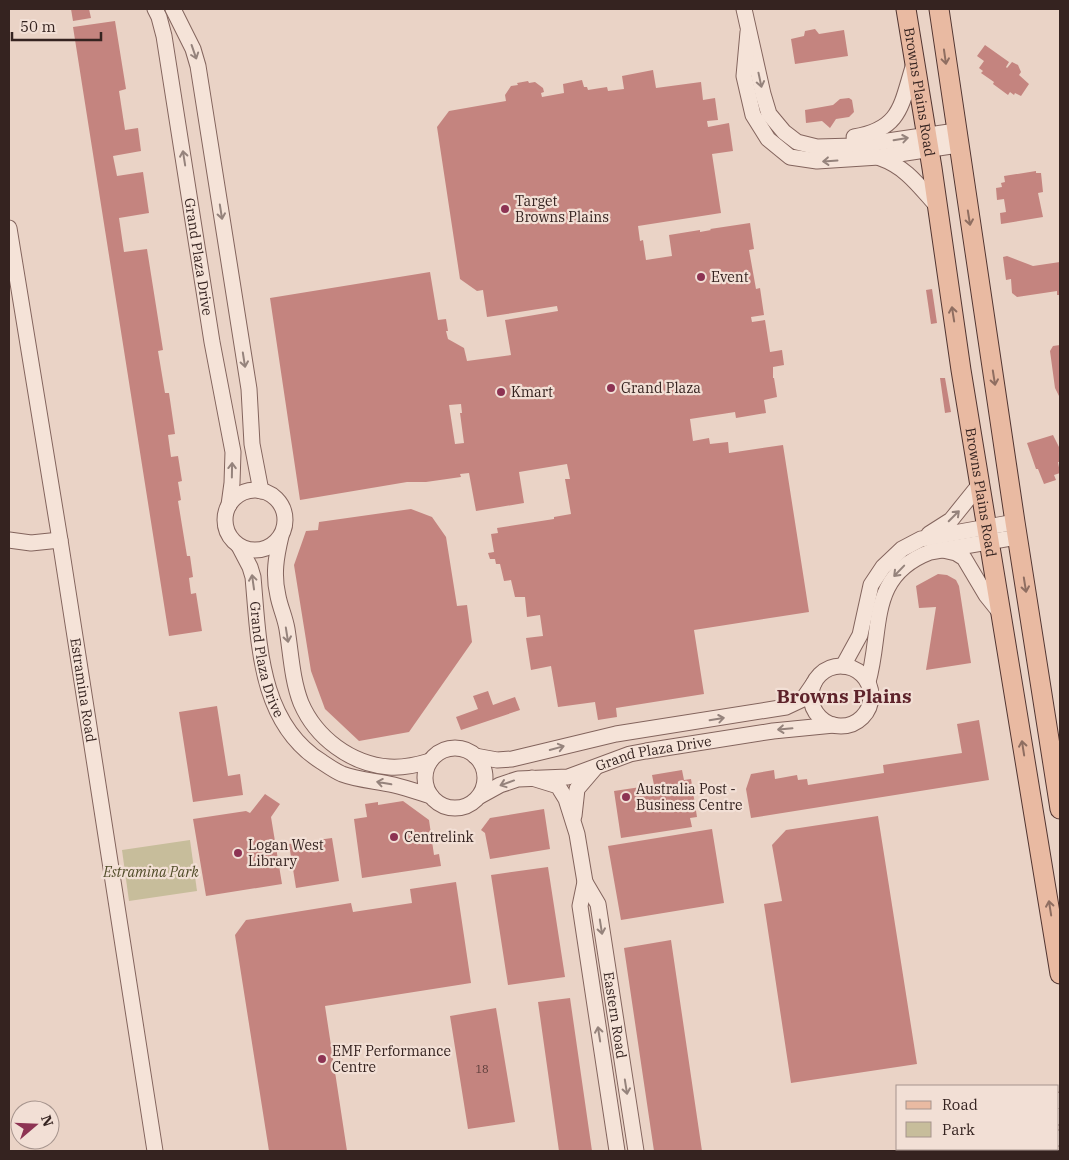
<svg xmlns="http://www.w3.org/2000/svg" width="1069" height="1160" viewBox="0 0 1069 1160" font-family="'IBM Plex Serif',serif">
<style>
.green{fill:#c7bd9b}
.building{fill:#c4847f;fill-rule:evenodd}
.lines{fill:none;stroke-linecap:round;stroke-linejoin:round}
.minor-casing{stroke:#83645d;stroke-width:17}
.major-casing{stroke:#523531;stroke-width:21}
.minor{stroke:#f5e3d8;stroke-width:15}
.major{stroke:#e9baa2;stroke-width:19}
.oneway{stroke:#95837c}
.oneway2{stroke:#8f6e61}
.poi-dot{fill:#8d3353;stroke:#f2dfd5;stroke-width:2}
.labels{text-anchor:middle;stroke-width:4.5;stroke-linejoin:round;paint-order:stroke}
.number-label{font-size:11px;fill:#593b38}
.street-label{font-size:14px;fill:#352320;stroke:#f2dfd5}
.poi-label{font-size:14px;fill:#352320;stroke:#f2dfd5;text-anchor:start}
.park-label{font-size:14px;font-style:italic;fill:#504c28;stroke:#f2dfd5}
.district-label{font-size:19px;font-weight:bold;fill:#5e232b;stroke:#f2dfd5}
</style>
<rect width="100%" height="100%" fill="#ead3c6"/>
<path class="green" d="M190,840L197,891L129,901L122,850Z"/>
<path class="building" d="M71,9H89L91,18L73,21Z
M115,21L126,89L119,91L125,130L138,128L141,151L113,156L117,176L143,172L149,213L119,218L124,252L147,249L163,350L158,351L165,393H169L175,434L168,435L171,457L178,456L182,481L178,482L181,500L178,501L187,556H190L193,577L189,578L191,594L196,593L202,631L169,636L73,27Z
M815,29L819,34L844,30L848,56L795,64L791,39L804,36L805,31Z
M985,45L1009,62L1006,67L1007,68L1012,62L1018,65L1021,72L1019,75L1029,84L1021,96L1015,93L1014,95L1010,92L1008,95L993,84L994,82L981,73L983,71L979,68L984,61L977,56Z
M653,70L656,88L701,82L703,100L715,98L718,120L707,121L708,127L729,123L733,151L712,154L721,213L638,226L640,241L643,240L646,260L672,256L669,235L700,230V232L711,230L710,229L750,223L754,249L749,250L756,289L760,288L764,315L751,317L752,322L765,320L770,352L782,350L784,365L773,367V378H774L777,397L764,400L766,413L736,418L735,412L690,419L693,441L709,438L710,444L728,442L729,453L783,445L809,612L694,630L704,694L616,708L617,717L598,720L595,702L558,707L551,666L531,670L526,638L543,636L540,615L527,617L525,597H515L511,580L504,581L500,564H496L495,559H490L488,553L494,552L491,534L498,533L497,528L554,519V517L571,514L565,479H570L567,464L519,472L524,503L476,511L469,473L460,474L461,477L426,482H407L300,500L270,298L430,272L438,320L446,319L448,331H446L448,339L464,348L467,361L511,355L505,320L558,311L557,306L487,317L483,290L477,291L460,279L437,127L449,111L506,101L505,95L511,86L518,85L517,83L528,81L529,83L535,82L543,88L544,92L541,93L542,97L564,93L563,84L582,80L584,87H587L588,90L607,87L608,91L624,89L622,76ZM461,404L462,413H460L464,443L455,444L449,405Z
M849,98L852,100L854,112L849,117L836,119L830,128L822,121L806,123L805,110L833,105L840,99Z
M1036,171V173H1041L1043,192L1038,193L1043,217L1001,224L1000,213L1006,212L1004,199L997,200L996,188L1002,187L1001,183L1005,182L1004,176Z
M1007,256L1033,266L1060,262V295H1057V291L1017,297L1012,293L1011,279L1006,280L1003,257Z
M932,289L937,323L931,324L926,290Z
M1060,345V398L1055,388L1050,351L1053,346Z
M940,378H945L951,412L945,413Z
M1053,435L1060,449V462H1058L1060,473L1054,475L1056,480L1044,484L1038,469H1036L1027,443Z
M411,509L432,517L446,537L457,606L467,605L472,642L409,732L359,741L325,709L311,671L294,565L306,531L318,530L319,522Z
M938,574L947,575L956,580L959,586L971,663L926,670L936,607L919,608L916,586Z
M488,691L493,705L515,697L520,710L461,730L456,717L478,709L473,696Z
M217,706L228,776L240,774L243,795L193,802L179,712Z
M979,720L989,780L751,818L746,789L751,774L774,770L775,779L797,775L798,780L807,779L808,785L884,773L883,765L962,753L957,724Z
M682,770L684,780L691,779L697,817L690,818L692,827L621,838L614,791L654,785L652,775Z
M265,794L280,804L271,817L282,884L206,896L193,819L246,811L250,813Z
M403,801L429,820L434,855L439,854L441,866L362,878L354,819L367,817L365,804L378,802V805Z
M544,809L550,849L490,859L485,833L481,830L490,818Z
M878,816L917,1064L791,1083L764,904L782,901L772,845L786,830Z
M712,829L724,903L621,920L608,846Z
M332,838L339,881L296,888L289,844Z
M548,867L565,977L508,985L491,875Z
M456,882L471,983L325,1006L347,1151H269L235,935L246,920L351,903L353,912L412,903L410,889Z
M671,940L702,1151H654L624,948Z
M570,998L592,1151H559L538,1002Z
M496,1008L515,1122L468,1129L450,1016Z"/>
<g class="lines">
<g class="minor-casing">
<g id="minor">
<path id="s1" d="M155,9L159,17L164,36L212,342L233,452L232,483L229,505"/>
<path d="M173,9L193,49L198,66L249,389L252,444L261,491"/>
<path d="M744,9L763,94L769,114L784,132L797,142L817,147L854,146L956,131"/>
<path d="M748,32L744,76L753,115L768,139L790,157L817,161L879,157L958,145"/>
<path d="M854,137C902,129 901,104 914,64"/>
<path d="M880,158C906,167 919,186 937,206"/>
<path id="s2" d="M9,228L60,540L155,1151"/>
<circle cx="255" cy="520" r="30"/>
<path d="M929,534L951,520L980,484"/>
<path d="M281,536C276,557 273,575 278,596C280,607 285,617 287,629C291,654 292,680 301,703C316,738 351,764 389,767C403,768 417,765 430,761"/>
<path d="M9,540L31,543L60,540"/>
<path id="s3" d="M239,546L250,567L253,577C259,643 259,723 322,762C328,766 335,771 342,774C358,780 377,781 394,785C406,788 418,792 431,796"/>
<path d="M943,550L956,553L964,558L986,595L1002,615"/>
<path d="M843,666L860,635L871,585L883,567L902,549L921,539L1015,522"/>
<circle cx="841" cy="696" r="30"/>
<path d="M868,682C883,629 867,576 930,552L1018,537"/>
<circle cx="455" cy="778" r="30"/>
<path d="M475,756L497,760L512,759L616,734L786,707L803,699L814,683"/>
<path d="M532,778L558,786L566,799L577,834L585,882L580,906L617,1151"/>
<path id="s4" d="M480,796L500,785L518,779L568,777L630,754L646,751L773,731L834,725"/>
<path d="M574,816L577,789L595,768"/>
<path id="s5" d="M585,882L598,904L636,1151"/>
<path d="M1058,1101L1060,1100"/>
<path d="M1058,1117L1060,1116"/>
<path d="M1058,1138H1060"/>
<path d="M970,1151L974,1149"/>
</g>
</g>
<g class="major-casing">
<g id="major">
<path id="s6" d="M906,9L932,168L961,370L1060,974"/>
<path d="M939,9L1015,522L1060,809"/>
</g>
</g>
<use href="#minor" class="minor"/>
<use href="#major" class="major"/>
</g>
<defs><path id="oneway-shaft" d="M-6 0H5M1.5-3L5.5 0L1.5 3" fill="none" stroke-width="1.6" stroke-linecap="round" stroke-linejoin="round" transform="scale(1.25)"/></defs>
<g class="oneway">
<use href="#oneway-shaft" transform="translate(194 52) rotate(71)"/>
<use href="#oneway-shaft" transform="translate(760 80) rotate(78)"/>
<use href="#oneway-shaft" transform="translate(901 139) rotate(-9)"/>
<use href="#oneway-shaft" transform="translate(184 158) rotate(-99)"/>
<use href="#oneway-shaft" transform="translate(830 161) rotate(176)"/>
<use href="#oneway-shaft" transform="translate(221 212) rotate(81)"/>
<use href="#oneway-shaft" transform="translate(244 360) rotate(81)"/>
<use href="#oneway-shaft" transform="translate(232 470) rotate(-89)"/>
<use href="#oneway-shaft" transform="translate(954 516) rotate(-45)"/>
<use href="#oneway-shaft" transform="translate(899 571) rotate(134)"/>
<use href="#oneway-shaft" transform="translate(253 582) rotate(-98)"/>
<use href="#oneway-shaft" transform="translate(287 635) rotate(81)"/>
<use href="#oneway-shaft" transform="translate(717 719) rotate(-9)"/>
<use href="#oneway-shaft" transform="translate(785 729) rotate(175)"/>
<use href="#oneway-shaft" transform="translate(557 748) rotate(-15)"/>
<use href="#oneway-shaft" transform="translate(384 783) rotate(-170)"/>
<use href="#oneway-shaft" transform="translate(507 783) rotate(160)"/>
<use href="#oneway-shaft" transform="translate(601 927) rotate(81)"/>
<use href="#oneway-shaft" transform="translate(599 1034) rotate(-99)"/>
<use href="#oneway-shaft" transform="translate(626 1087) rotate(81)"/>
</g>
<g class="oneway2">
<use href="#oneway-shaft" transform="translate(945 57) rotate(82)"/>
<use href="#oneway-shaft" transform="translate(969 218) rotate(81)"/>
<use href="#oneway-shaft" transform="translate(953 314) rotate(-99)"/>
<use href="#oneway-shaft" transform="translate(994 378) rotate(81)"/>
<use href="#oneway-shaft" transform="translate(1025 585) rotate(81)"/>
<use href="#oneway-shaft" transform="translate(1023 748) rotate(-99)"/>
<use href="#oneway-shaft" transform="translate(1050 908) rotate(-99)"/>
</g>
<g class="poi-dot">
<circle cx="505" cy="209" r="5"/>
<circle cx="701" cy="277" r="5"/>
<circle cx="611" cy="388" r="5"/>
<circle cx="501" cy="392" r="5"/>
<circle cx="626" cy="797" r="5"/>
<circle cx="394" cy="837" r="5"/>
<circle cx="238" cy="853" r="5"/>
<circle cx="322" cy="1059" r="5"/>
</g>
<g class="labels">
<g class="number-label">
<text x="482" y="1073">18</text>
</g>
<g class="street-label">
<text dy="5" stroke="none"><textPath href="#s6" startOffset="84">Browns Plains Road</textPath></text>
<text dy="5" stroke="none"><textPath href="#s1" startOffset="252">Grand Plaza Drive</textPath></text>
<text dy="5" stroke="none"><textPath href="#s6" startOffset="489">Browns Plains Road</textPath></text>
<text dy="5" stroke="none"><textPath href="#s3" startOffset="118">Grand Plaza Drive</textPath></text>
<text dy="5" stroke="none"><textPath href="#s2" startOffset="468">Estramina Road</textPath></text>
<text dy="5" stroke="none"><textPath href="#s4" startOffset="181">Grand Plaza Drive</textPath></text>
<text dy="5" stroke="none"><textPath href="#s5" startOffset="138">Eastern Road</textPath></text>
</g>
<g class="poi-label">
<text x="515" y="206">Target<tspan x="515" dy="16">Browns Plains</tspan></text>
<text x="711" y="282">Event</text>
<text x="621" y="393">Grand Plaza</text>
<text x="511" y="397">Kmart</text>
<text x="636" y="794">Australia Post -<tspan x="636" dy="16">Business Centre</tspan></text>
<text x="404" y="842">Centrelink</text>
<text x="248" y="850">Logan West<tspan x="248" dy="16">Library</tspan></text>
<text x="332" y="1056">EMF Performance<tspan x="332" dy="16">Centre</tspan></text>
</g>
<g class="park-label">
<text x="151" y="877">Estramina Park</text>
</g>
<g class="district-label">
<text x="844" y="703">Browns Plains</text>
</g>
</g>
<rect width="1069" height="1160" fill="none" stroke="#352320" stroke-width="20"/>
<rect x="896" y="1085" width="162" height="65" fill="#f2dfd5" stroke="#a6948d"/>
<rect x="906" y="1101" width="25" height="8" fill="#e9baa2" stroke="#a6948d"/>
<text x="942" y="1110" font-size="15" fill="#352320">Road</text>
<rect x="906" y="1122" width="25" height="15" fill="#c7bd9b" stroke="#a6948d"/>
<text x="942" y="1135" font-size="15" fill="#352320">Park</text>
<g transform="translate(35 1125) rotate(71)"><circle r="24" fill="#f2dfd5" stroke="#a6948d"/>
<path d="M0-4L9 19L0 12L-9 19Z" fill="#8d3353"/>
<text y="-8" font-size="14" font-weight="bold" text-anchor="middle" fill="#352320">N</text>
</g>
<path d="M12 32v8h89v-8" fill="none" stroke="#352320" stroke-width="2.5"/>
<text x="20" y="32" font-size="15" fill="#352320" stroke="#f2dfd5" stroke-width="4" paint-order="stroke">50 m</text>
</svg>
